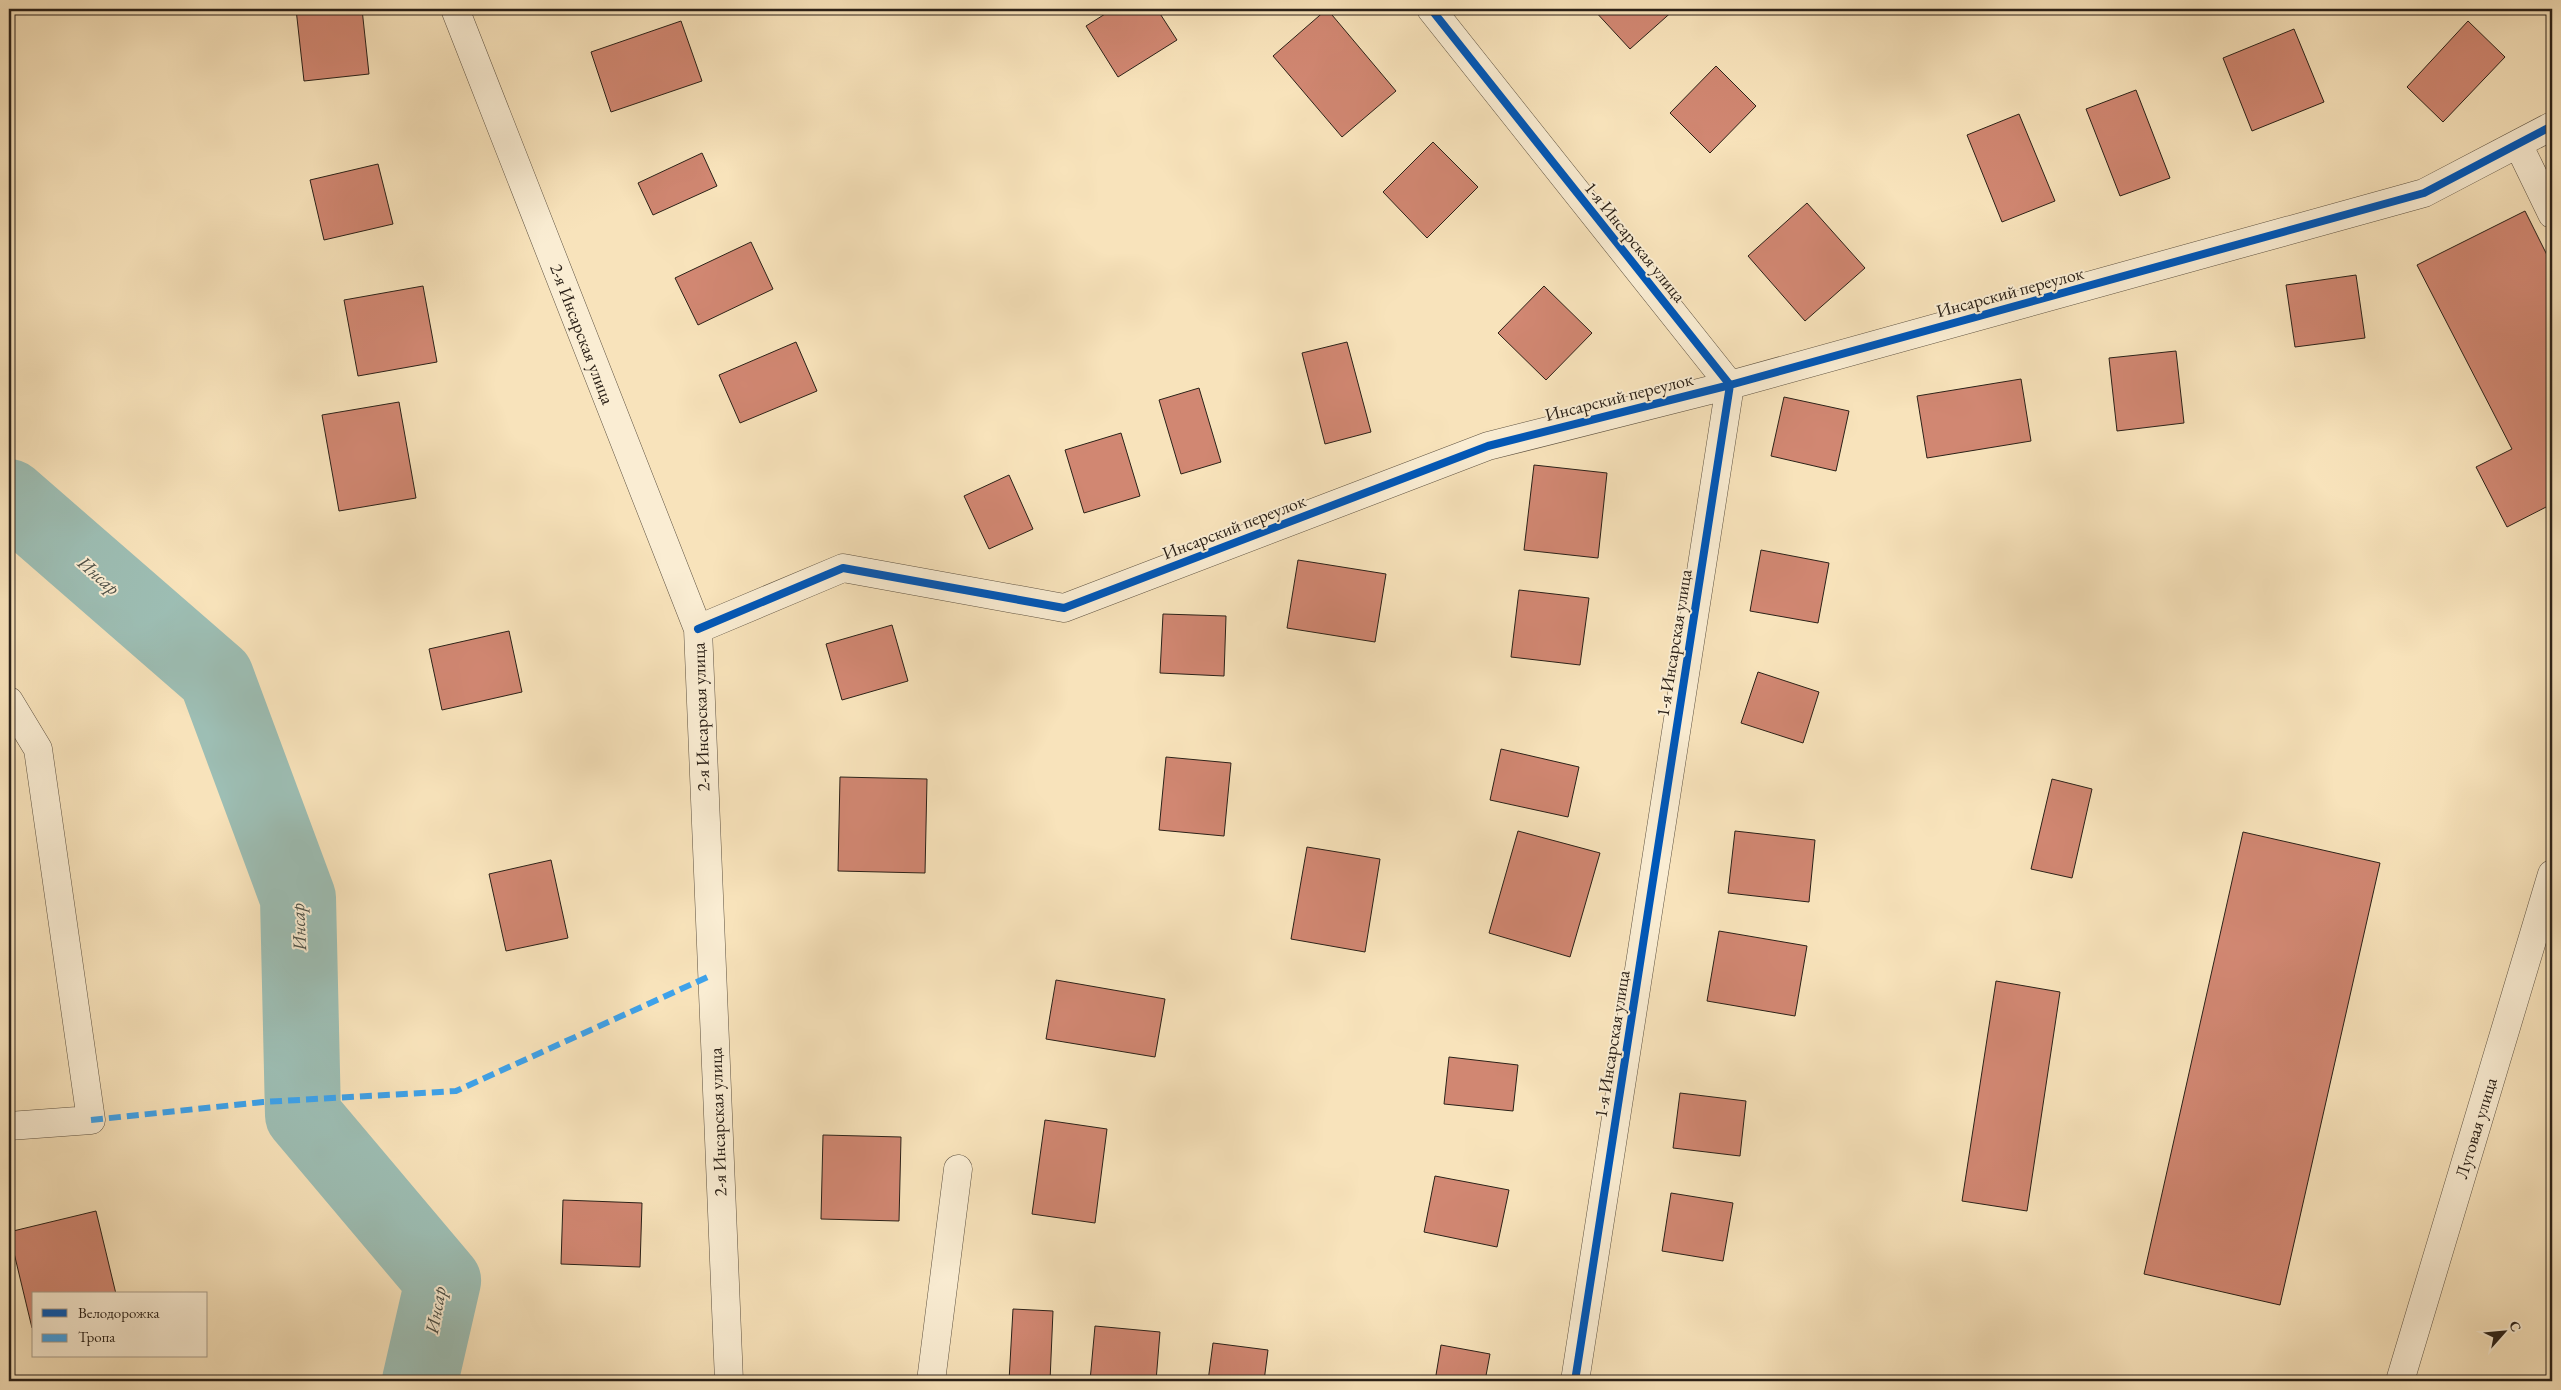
<svg xmlns="http://www.w3.org/2000/svg" width="2561" height="1390" viewBox="0 0 2561 1390" font-family="'EB Garamond',serif">
<style>
.lines{fill:none;stroke-linecap:round;stroke-linejoin:round}
.river{stroke:#9dbeb4;stroke-width:76}
.building{fill:#d18772;stroke:#2b2118}
.minor-casing{stroke:#5e5241;stroke-width:29}
.minor{stroke:#faedd3;stroke-width:28}
.quiet{stroke:#3ea2ea;stroke-width:6;stroke-dasharray:12 6;stroke-linecap:butt}
.cycleway-casing{stroke:#faedd3;stroke-width:11}
.cycleway{stroke:#0057b8;stroke-width:8}
.labels{text-anchor:middle;stroke-width:4;stroke-linejoin:round;paint-order:stroke}
.street-label{font-size:18px;fill:#2b2118;stroke:#faedd3}
.water-label{font-size:19px;font-style:italic;fill:#4d5047;stroke:#faedd3}
</style>
<rect width="100%" height="100%" fill="#f8e3bb"/>
<filter id="stains"><feTurbulence type="fractalNoise" baseFrequency=".004" numOctaves="4"/><feColorMatrix values="0 0 0 0 .2 0 0 0 0 .09 0 0 0 0 .02 0 0 0 .5 -.17"/></filter>
<radialGradient id="worn" r=".72"><stop offset=".6" stop-color="#630" stop-opacity="0"/><stop offset="1" stop-color="#630" stop-opacity=".3"/></radialGradient>
<g class="lines">
<path class="river" d="M9,497L216,677L298,898L303,1115L443,1281L420,1381"/>
</g>
<path class="building" d="M296,9H362L369,74L304,81Z
M1113,9H1157L1177,40L1118,77L1086,26Z
M1327,9L1396,91L1342,137L1273,56Z
M1593,9H1675L1630,49Z
M681,21L702,81L611,112L591,52Z
M2468,21L2505,57L2443,122L2407,87Z
M2294,29L2324,102L2252,131L2223,58Z
M1716,66L1756,106L1710,153L1670,113Z
M2136,90L2170,178L2120,196L2086,109Z
M2019,114L2055,201L2002,222L1967,135Z
M1433,142L1478,187L1427,238L1383,192Z
M702,153L717,186L653,215L638,183Z
M378,164L393,224L324,240L310,180Z
M1807,203L1865,268L1805,321L1748,256Z
M2525,211L2552,265V504L2507,527L2476,467L2512,449L2417,265Z
M751,242L773,289L698,325L675,278Z
M2356,275L2365,338L2295,347L2286,285Z
M423,286L437,362L358,376L344,300Z
M1544,286L1592,333L1546,380L1498,333Z
M796,342L817,391L740,423L719,375Z
M1347,342L1371,432L1325,444L1302,353Z
M2176,351L2184,423L2117,431L2109,358Z
M2021,379L2031,441L1927,458L1917,396Z
M1199,388L1221,462L1181,474L1159,400Z
M1784,397L1849,411L1836,471L1771,456Z
M399,402L416,498L339,511L322,415Z
M1121,433L1140,496L1084,513L1065,450Z
M1534,465L1607,473L1598,558L1524,550Z
M1009,475L1033,529L989,549L964,496Z
M1761,550L1829,563L1818,623L1750,611Z
M1298,560L1386,574L1375,642L1287,628Z
M1519,590L1589,598L1580,665L1511,657Z
M1163,614L1226,616L1224,676L1160,673Z
M892,625L908,681L842,700L826,644Z
M509,631L522,692L442,710L429,649Z
M1758,672L1819,692L1803,743L1741,723Z
M1501,749L1579,767L1568,817L1490,800Z
M1166,757L1231,763L1224,836L1159,830Z
M840,777L927,779L925,873L838,871Z
M2052,779L2092,789L2072,878L2031,869Z
M1518,831L1600,853L1570,957L1489,933Z
M1735,831L1815,840L1809,902L1728,893Z
M2243,832L2380,863L2280,1305L2144,1274Z
M1307,847L1380,859L1365,952L1291,939Z
M551,860L568,938L506,951L489,874Z
M1719,931L1807,946L1795,1016L1707,1001Z
M1056,980L1165,999L1155,1057L1046,1039Z
M1996,981L2060,992L2027,1211L1962,1201Z
M1449,1057L1518,1065L1513,1111L1444,1104Z
M1680,1093L1746,1101L1740,1156L1673,1148Z
M1045,1120L1107,1129L1095,1223L1032,1214Z
M823,1135L901,1137L899,1221L821,1219Z
M1435,1176L1509,1190L1497,1247L1424,1232Z
M1671,1193L1733,1203L1723,1261L1662,1251Z
M563,1200L642,1203L640,1267L561,1264Z
M96,1211L116,1294H34V1328H32L9,1232Z
M1013,1309L1053,1311L1050,1381H1009Z
M1095,1326L1160,1332L1156,1381H1090Z
M1213,1343L1268,1350L1264,1381H1208Z
M1441,1345L1490,1354L1485,1381H1435Z"/>
<g class="lines">
<g class="minor-casing">
<path id="minor" d="M455,9L698,629L729,1381
M1431,9L1730,385L1575,1381
M2518,144L2552,214
M698,629L843,568L1064,608L1488,446L1730,385L2424,193L2552,126
M9,701L38,749L91,1120L9,1126
M931,1381L958,1169
M2400,1381L2552,874"/>
</g>
<use href="#minor" class="minor"/>
<path class="quiet" d="M91,1120L263,1102L456,1091L712,975"/>
<g class="cycleway-casing">
<path id="cycleway" d="M1431,9L1730,385L1575,1381
M698,629L843,568L1064,608L1488,446L1730,385L2424,193L2552,126"/>
</g>
<use href="#cycleway" class="cycleway"/>
</g>
<g class="labels">
<g class="street-label">
<text transform="translate(1635 242) rotate(51)" y="6">1-я Инсарская улица</text>
<text transform="translate(2010 292) rotate(-15)" y="6">Инсарский переулок</text>
<text transform="translate(582 334) rotate(69)" y="6">2-я Инсарская улица</text>
<text transform="translate(1619 397) rotate(-14)" y="6">Инсарский переулок</text>
<text transform="translate(1234 527) rotate(-21)" y="6">Инсарский переулок</text>
<text transform="translate(1674 643) rotate(-81)" y="6">1-я Инсарская улица</text>
<text transform="translate(701 717) rotate(-92)" y="6">2-я Инсарская улица</text>
<text transform="translate(1612 1044) rotate(-81)" y="6">1-я Инсарская улица</text>
<text transform="translate(718 1122) rotate(-92)" y="6">2-я Инсарская улица</text>
<text transform="translate(2476 1128) rotate(-73)" y="6">Луговая улица</text>
</g>
<g class="water-label">
<text transform="translate(99 575) rotate(41)" y="7">Инсар</text>
<text transform="translate(298 927) rotate(-93)" y="7">Инсар</text>
<text transform="translate(435 1310) rotate(-80)" y="7">Инсар</text>
</g>
</g>
<rect width="2561" height="1390" fill="none" stroke="#f8e3bb" stroke-width="30"/>
<rect x="10" y="10" width="2541" height="1370" fill="none" stroke="#2b2118" stroke-width="2.5"/>
<rect x="15" y="15" width="2531" height="1360" fill="none" stroke="#2b2118"/>
<rect x="32" y="1292" width="175" height="65" fill="#faedd3" stroke="#a79b88"/>
<rect x="42" y="1309" width="25" height="8" fill="#0057b8" stroke="#a79b88"/>
<text x="78" y="1318" font-size="15" fill="#2b2118">Велодорожка</text>
<rect x="42" y="1334" width="25" height="8" fill="#3ea2ea" stroke="#a79b88"/>
<text x="78" y="1342" font-size="15" fill="#2b2118">Тропа</text>
<g transform="translate(2504 1332) rotate(63)" stroke="#faedd3" stroke-width="4" paint-order="stroke">
<path d="M0-4L9 19L0 12L-9 19Z" fill="#2b2118"/>
<text y="-8" font-size="14" font-weight="bold" text-anchor="middle" fill="#2b2118">С</text>
</g>
<rect width="100%" height="100%" filter="url(#stains)"/>
<rect width="100%" height="100%" fill="url(#worn)"/>
</svg>
